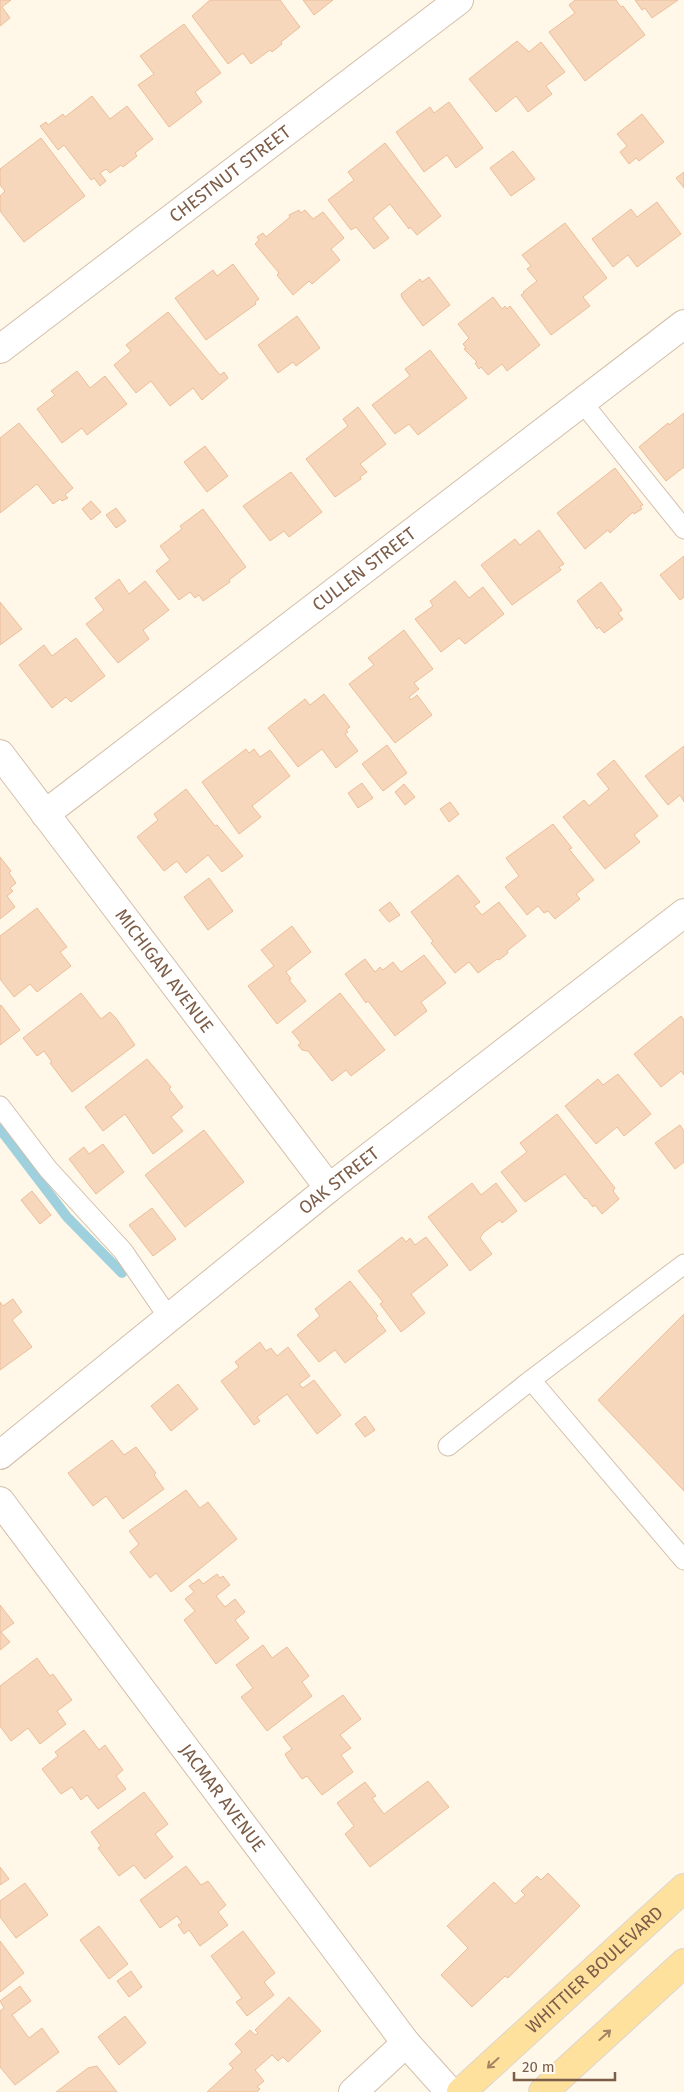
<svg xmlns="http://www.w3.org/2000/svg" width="684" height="2092" viewBox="0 0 684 2092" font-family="'Fira Sans',sans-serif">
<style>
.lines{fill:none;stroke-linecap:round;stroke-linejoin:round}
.stream{stroke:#9ed0de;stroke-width:10}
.building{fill:#f7d7bc;stroke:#ecbe9a}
.lane-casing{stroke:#d3bfab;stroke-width:21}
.street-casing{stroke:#d3bfab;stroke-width:30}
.primary-casing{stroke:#ddd5cf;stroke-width:30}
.lane{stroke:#fff;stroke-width:19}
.street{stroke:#fff;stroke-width:28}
.primary{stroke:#ffe19e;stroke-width:28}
.oneway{stroke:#a38562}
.labels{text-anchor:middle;stroke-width:4;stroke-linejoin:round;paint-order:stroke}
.street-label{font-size:18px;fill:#7c5d48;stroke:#fffaf0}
</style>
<rect width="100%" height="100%" fill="#fff7e7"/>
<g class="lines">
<path class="stream" d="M0,1129L67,1217L122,1273"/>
</g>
<path class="building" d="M0,0H11L2,7L10,18L0,26Z
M210,0H280L300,27L281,42L282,44L272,52L270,50L251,64L243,53L228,64L192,16Z
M303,0H333L314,15Z
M575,0H616L621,7L623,6L645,35L585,81L549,32L575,13L569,5Z
M635,0H678L652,18L645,8L642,10Z
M184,24L221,73L195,92L202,102L169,127L138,85L154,74L140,56Z
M517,41L529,52L541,42L565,72L546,86L552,94L528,112L516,96L496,112L469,79Z
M92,96L110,119L127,106L153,139L135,153L137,156L123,167L121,165L110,173L106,169L100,173L106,181L100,186L94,178L91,180L64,145L58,150L40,126L46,122L48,125L63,114L65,117Z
M449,102L483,148L456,168L447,155L424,172L396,132L430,107L434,113Z
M642,114L664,142L639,161L636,158L629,164L620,152L627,146L617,134Z
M41,138L85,196L24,242L0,211V196L5,191L0,185V169Z
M385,143L441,216L417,235L410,227L409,229L390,204L373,218L389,238L374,249L356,227L351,230L328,200L354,180L348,172Z
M513,151L535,179L511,196L490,168Z
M684,172V188L676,178Z
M657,202L681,234L637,267L628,255L613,267L592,239L631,209L637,217Z
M299,210L301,213L305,210L313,219L323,212L344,238L331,249L340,260L312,284L309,281L293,295L277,275L279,273L255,244L259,240L257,237L263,233L266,237L290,217L289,215Z
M565,223L607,278L583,297L590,306L551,335L521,295L524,293L523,292L537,281L527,269L531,266L522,255Z
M233,264L259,299L255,302L256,304L206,340L175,298L213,270L217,276Z
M429,277L450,305L423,326L402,298L401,294L420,279L422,282Z
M493,297L502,309L505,306L507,309L510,306L540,345L507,371L502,364L488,375L481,367L479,369L475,363L477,362L464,349L466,348L463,344L469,338L458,324Z
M168,312L220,375L224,372L228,378L202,400L193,388L170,406L151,381L136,393L114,365L131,351L126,345Z
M297,316L320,348L296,366L293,362L278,373L258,345Z
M430,350L467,398L418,435L409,424L395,434L372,405L410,376L405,369Z
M77,371L90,388L105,376L127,404L87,435L82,428L62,443L37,409L55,395L51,391Z
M358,407L386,444L360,464L367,472L360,477L361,479L335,497L306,459L348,426L343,419Z
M684,413V467L666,481L639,447L668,423L669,425Z
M19,423L73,488L65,495L68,498L62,501L60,499L53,504L37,484L0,513V438Z
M205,446L228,476L207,492L184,462Z
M615,468L643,505L640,506L642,509L634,514L633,512L610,533L608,530L585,549L557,513Z
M291,472L322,512L289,537L284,531L270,541L243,506Z
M91,501L101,512L91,520L82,509Z
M116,508L126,521L116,528L106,515Z
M203,509L246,567L229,580L230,582L203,601L199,595L195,598L190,592L179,600L156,571L170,560L160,546L182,529L180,526Z
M539,530L564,564L559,567L561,570L512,605L481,565L515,539L520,545Z
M684,556V597L680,600L660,575Z
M119,579L129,594L145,581L169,610L143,630L149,639L118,663L86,624L104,610L95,598Z
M455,581L469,598L483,587L504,614L465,644L459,638L441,652L415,619L433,606L430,601Z
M601,582L622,610L618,613L623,619L604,633L599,627L597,629L577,601Z
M0,602L22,629L0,645Z
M404,630L433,669L414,683L419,689L409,697L411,700L417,695L432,715L395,743L349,684L374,665L368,658Z
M76,638L105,676L71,702L66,697L52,708L19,665L44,645L52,656Z
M324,694L350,727L346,730L348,732L345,734L358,751L336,768L322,749L298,767L268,728L305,699L310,705Z
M387,745L407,773L383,791L362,764Z
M684,746V802L680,795L668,805L645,776Z
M246,749L249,753L254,749L260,757L270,750L290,776L252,806L261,817L239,834L202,782Z
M614,760L658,816L634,835L640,842L605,869L563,817L584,800L589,806L609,789L597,774Z
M362,783L373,798L358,808L348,793Z
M404,784L415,797L405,805L395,792Z
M186,789L215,826L217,825L243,856L222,872L208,855L186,873L177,861L164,871L137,837L158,820L154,814Z
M450,802L459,814L449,822L440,809Z
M553,824L572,848L569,849L594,880L576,894L580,899L555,919L548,911L544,913L538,906L527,915L505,887L519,876L506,858Z
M0,857L11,871L9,873L16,883L10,888L13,891L7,896L15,907L0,919Z
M458,875L480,902L474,906L482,915L499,902L526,936L507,951L508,953L499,960L497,959L478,973L469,962L455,973L431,943L433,941L411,912Z
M209,878L233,911L208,930L184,897Z
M390,902L400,915L389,922L379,910Z
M37,908L67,947L60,952L71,966L37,992L30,984L14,997L0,979V936Z
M292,926L311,952L286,972L291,979L289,980L306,1001L277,1024L248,986L274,966L261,950Z
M424,955L446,983L421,1002L427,1011L395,1036L368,1001L366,1003L345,974L365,959L375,972L380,967L383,970L393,962L401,972Z
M81,993L101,1019L110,1012L116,1018L135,1045L72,1092L50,1063L52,1062L44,1051L37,1056L23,1038Z
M340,993L385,1050L351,1076L346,1070L332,1081L308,1051L302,1050L298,1045L301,1043L292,1032Z
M1,1005L20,1030L0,1045V1006Z
M681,1016L684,1020V1075L681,1071L661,1087L634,1054Z
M147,1059L171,1087L169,1089L183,1107L171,1117L183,1131L153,1154L125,1114L103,1131L85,1107Z
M618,1074L651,1114L624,1136L617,1127L596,1144L565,1106L598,1079L603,1085Z
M557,1114L615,1188L613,1191L619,1199L602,1214L595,1205L593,1207L586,1198L585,1199L565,1174L525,1202L501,1172L527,1152L520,1143Z
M680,1125L684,1131V1162L675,1169L655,1143Z
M204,1130L244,1182L185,1227L145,1175Z
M103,1144L124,1172L96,1194L69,1159L84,1147L89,1154Z
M472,1183L481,1195L496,1183L517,1211L502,1223L500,1220L483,1233L480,1238L492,1254L470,1271L428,1217Z
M32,1191L51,1215L40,1224L21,1200Z
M152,1208L176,1239L153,1256L129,1225Z
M402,1237L406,1242L410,1238L415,1245L426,1237L448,1265L411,1294L425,1313L401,1332L380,1304L383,1302L358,1271Z
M350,1281L378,1316L376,1318L386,1331L345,1363L335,1350L319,1362L297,1335L320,1316L315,1309Z
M13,1299L22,1312L12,1320L32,1347L0,1370V1302L3,1306Z
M684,1314V1491L598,1400Z
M260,1342L266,1351L271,1348L277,1356L288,1347L310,1376L299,1384L303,1388L314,1380L341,1415L317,1434L287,1394L257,1417L260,1421L254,1425L221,1381L239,1367L235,1362Z
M178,1384L198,1409L171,1431L151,1406Z
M365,1416L375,1430L365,1437L355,1424Z
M112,1440L124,1455L136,1447L156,1473L154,1475L164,1489L123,1519L106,1496L93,1506L68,1473Z
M186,1490L200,1508L208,1502L237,1539L171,1592L156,1573L150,1578L130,1552L139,1544L129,1531Z
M217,1574L220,1578L223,1576L230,1585L216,1596L225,1607L235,1599L245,1612L235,1620L249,1638L216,1664L184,1620L195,1611L185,1599L194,1592L189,1586L199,1579L203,1584Z
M0,1605L14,1623L1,1632L10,1642L0,1650Z
M263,1645L272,1658L287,1647L309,1676L302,1682L312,1696L267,1731L241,1697L253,1688L236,1665Z
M37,1658L50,1676L53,1674L72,1700L57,1711L66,1724L40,1744L28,1728L11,1741L0,1726V1686Z
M343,1695L361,1719L340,1735L351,1748L341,1755L353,1772L322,1795L307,1776L302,1779L289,1761L285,1754L292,1749L283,1737Z
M84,1730L99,1750L105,1745L123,1770L116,1776L126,1789L98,1809L87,1795L81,1800L72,1787L61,1794L42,1769L58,1756L55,1752Z
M428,1781L449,1807L370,1867L345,1834L354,1826L337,1803L365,1782L376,1796L372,1798L384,1814Z
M144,1792L168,1824L155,1834L173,1857L145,1879L134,1865L119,1876L98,1848L101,1846L91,1832Z
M186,1866L201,1885L208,1881L226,1905L218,1912L228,1925L200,1946L189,1930L184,1934L178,1925L182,1923L177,1916L160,1928L140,1900Z
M0,1867L9,1879L0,1885Z
M548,1873L580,1906L508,1978L505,1976L472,2007L441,1975L468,1948L447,1926L494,1882L515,1904L525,1895L521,1891L537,1876L541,1880Z
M25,1883L48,1915L16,1938L0,1917V1901Z
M99,1926L128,1964L109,1979L80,1940Z
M243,1931L275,1973L264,1982L274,1995L247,2016L236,2002L242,1998L211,1956Z
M0,1941L24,1973L0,1992Z
M131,1971L142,1987L129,1997L117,1981Z
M20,1986L31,2001L12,2015L29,2038L42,2028L59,2052L15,2085L0,2067V2011L4,2008L0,2001Z
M289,1997L321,2031L288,2062L283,2057L278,2061L272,2055L255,2070L264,2081L257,2087L260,2089L257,2092H207L233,2068L229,2064L242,2052L235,2044L250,2030L255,2035L258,2033L255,2030Z
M125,2016L146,2043L119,2065L98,2037Z
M97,2066L117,2092H56L88,2068Z"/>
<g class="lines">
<g class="lane-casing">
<path id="lane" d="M582,402L684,529
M0,1106L48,1169L123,1251L169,1318
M684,1264L531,1380L684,1560
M448,1446L531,1380"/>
</g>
<g class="street-casing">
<g id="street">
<path id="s1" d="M0,349L459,0"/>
<path id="s2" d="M0,754L329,1188"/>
<path id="s3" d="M45,814L684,324"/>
<path id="s4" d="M0,1455L329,1188L684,913"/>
<path id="s5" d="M0,1501L406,2043L450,2092"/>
<path d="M353,2092L406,2043"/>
</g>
</g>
<g class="primary-casing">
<g id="primary">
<path id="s6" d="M461,2092L684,1888"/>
<path d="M543,2092L684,1963"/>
</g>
</g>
<use href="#lane" class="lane"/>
<use href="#street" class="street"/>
<use href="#primary" class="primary"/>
</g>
<defs><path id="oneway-shaft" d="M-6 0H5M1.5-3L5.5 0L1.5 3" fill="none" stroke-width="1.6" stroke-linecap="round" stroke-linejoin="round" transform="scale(1.25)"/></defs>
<g class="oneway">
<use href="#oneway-shaft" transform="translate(605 2035) rotate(-42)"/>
<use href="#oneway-shaft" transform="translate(493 2063) rotate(138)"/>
</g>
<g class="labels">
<g class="street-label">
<text dy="6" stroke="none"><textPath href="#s1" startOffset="289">CHESTNUT STREET</textPath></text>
<text dy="6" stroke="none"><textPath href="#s3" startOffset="402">CULLEN STREET</textPath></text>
<text dy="6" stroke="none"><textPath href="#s2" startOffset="272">MICHIGAN AVENUE</textPath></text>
<text dy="6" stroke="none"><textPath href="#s4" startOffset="436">OAK STREET</textPath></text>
<text dy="6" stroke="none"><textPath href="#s5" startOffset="371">JACMAR AVENUE</textPath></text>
<text dy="6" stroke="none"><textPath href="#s6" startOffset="181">WHITTIER BOULEVARD</textPath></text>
</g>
</g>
<path d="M514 2072v8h101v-8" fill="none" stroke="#7c5d48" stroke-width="2.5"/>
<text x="522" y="2072" font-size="15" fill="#7c5d48" stroke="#fffaf0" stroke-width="4" paint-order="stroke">20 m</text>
</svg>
